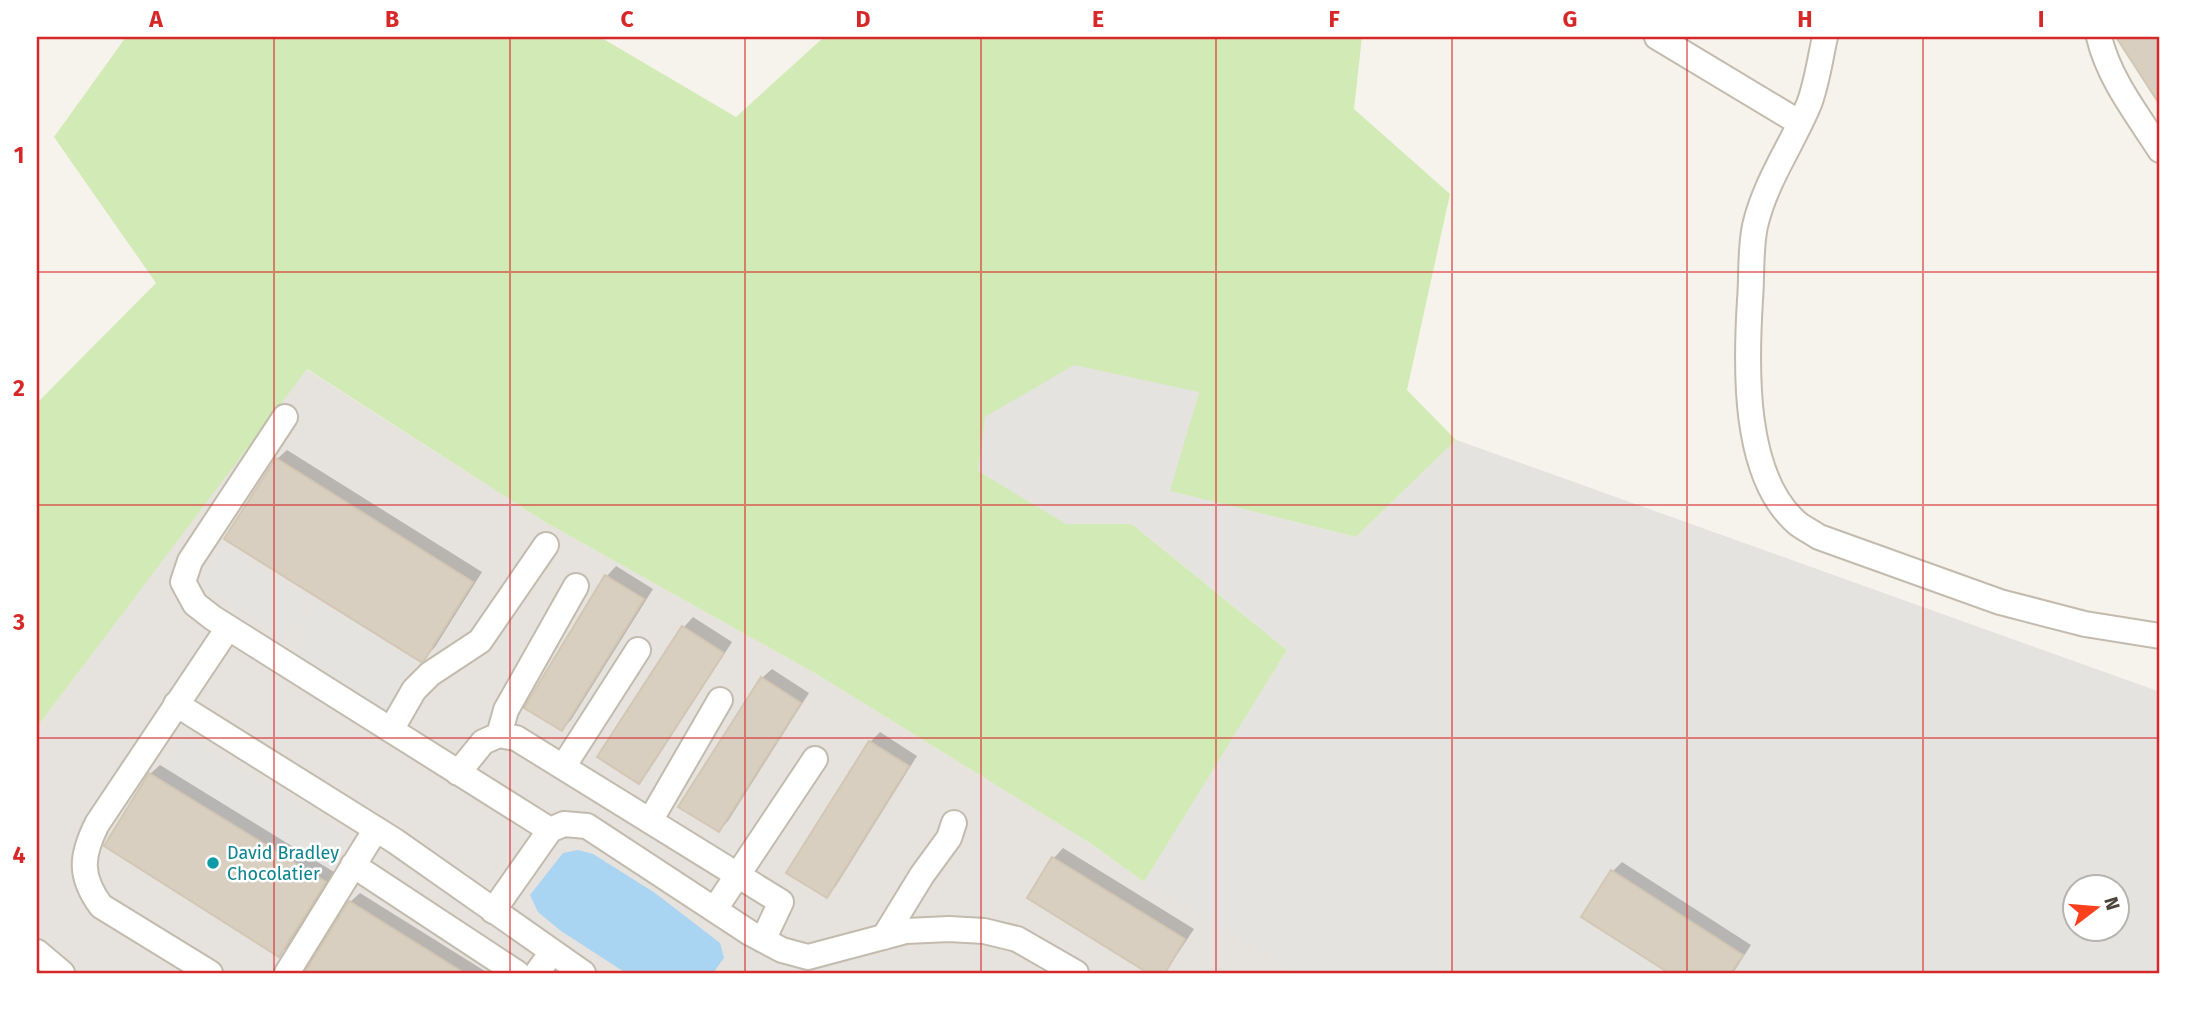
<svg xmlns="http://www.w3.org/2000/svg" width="2197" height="1010" viewBox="0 0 2197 1010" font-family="'Fira Sans',sans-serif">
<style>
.industrial{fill:#e6e2dd;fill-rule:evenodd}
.green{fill:#d2eab5}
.parking{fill:#e5e3e0;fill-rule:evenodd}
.water{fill:#a9d4f2}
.shadow{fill:#0003}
.building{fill:#d8cfc1;stroke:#d3c7b4;stroke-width:2}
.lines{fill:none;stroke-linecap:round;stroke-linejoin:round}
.minor-casing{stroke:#c2bbae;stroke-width:28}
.minor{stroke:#fff;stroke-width:24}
.grid{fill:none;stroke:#d62828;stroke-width:2;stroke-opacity:0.55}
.culture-dot{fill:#0f9aa8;stroke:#fff;stroke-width:2.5}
.labels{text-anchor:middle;stroke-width:5;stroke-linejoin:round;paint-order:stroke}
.culture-label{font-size:18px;fill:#0d838f;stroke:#fff;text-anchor:start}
.neatline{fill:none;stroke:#d62828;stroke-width:2.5}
.grid-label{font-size:23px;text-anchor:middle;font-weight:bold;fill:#d62828}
</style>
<rect width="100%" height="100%" fill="#f6f3ec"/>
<path class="industrial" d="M306,369L545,522L818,675L1093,845L1144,882L1356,537L1456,440L2160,692V973H37V727ZM2074,888H2116V930H2074Z"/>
<path class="green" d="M126,37H600L736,117L824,37H1362L1354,109L1450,194L1407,390L1456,440L1356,537L1169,491L1199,392L1066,524H1132L1287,650L1144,882L1093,845L818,675L545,522L307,369L37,727V403L156,283L54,137Z"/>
<path class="parking" d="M1074,365L1199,392L1170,491L1356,537L1456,440L2160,692V973H1294L1144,882L1287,650L1132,524H1066L978,471L985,417ZM2074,888H2116V930H2074Z
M224,545L309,598L301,611L306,615L318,598L418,660L385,713L292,655L307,631L294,623L284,639L199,585Z
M184,734L351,836L323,881L157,778Z"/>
<path class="water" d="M578,850L593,854L655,893L720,943L724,958L713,973H626L561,931L538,912L530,895L563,853Z"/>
<path class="shadow" d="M2118,37H2160V101Z
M287,450L482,572L435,647L424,658L277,459Z
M616,566L653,589L571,720L562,729L527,707L607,576Z
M693,617L732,642L648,772L639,781L600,756L684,627Z
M772,669L809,693L728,821L719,830L762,678Z
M880,732L917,756L836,886L826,896L870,742Z
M160,765L334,872L289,945L279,955L150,774Z
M1063,848L1194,929L1165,973H1151L1030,897L1054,858Z
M1622,862L1751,945L1733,973H1672L1584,916L1613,871Z
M360,893L488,973H306L350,902Z"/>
<path class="building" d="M2116,37H2160V105Z
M276,458L473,582L425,659L421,662L224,539Z
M605,575L644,599L562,731L524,708Z
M682,626L724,653L639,784L597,757Z
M761,677L801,703L719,832L678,807Z
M869,741L909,766L827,898L786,873Z
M149,773L326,882L279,957L104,846Z
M1052,857L1185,939L1165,973H1148L1027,898Z
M1611,870L1743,955L1731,973H1669L1581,917Z
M349,901L464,973H304Z"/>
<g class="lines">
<g class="minor-casing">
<path id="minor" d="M1657,37L1800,123
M1825,37C1820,59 1817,83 1809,104C1792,145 1765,182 1755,226C1750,249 1752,276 1750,300C1746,365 1742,475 1797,523C1803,528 1812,532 1819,537L2000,602L2085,624L2160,636
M2099,37C2109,79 2137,114 2160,150
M285,417L190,561L183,582L195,604L213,618L550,830L564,824L587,826L750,933L782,950L808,957L906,931L949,929L984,931L1017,939L1076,973
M176,704L395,841L583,973
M391,730L414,690L430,674L480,641L546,545
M499,735L506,710L576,586
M563,767L638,650
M458,773L483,742L499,735L516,738L781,902L763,940
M650,821L720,700
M353,865L517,973
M715,909L815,759
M493,911L550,830
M884,937L922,875L949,838L954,823
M37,952L62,973
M210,973L101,906C79,876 81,856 97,824L228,628
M287,973L376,829
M537,973L552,952"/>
</g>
<use href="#minor" class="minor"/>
</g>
<path class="grid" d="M274,37V973M510,37V973M745,37V973M981,37V973M1216,37V973M1452,37V973M1687,37V973M1923,37V973M37,272H2160M37,505H2160M37,738H2160"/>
<circle class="culture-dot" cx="213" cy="863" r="7"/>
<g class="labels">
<g class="culture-label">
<text x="227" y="859">David Bradley<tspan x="227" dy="21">Chocolatier</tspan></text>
</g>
</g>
<rect width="2197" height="1010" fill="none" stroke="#ffffff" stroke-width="77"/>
<g transform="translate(2096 908) rotate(74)"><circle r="33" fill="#ffffff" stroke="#b7b4b0" stroke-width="2"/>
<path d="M0-5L12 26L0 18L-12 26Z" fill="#fc3f1d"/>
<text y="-10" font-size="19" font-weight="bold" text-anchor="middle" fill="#4b4439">N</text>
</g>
<rect x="38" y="38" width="2120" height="934" class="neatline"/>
<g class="grid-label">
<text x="156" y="27">A</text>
<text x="392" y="27">B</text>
<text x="627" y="27">C</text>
<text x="863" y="27">D</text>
<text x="1098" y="27">E</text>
<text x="1334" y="27">F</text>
<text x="1570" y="27">G</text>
<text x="1805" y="27">H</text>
<text x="2041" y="27">I</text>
<text x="19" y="163">1</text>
<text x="19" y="396">2</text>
<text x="19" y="630">3</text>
<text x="19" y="863">4</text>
</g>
</svg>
